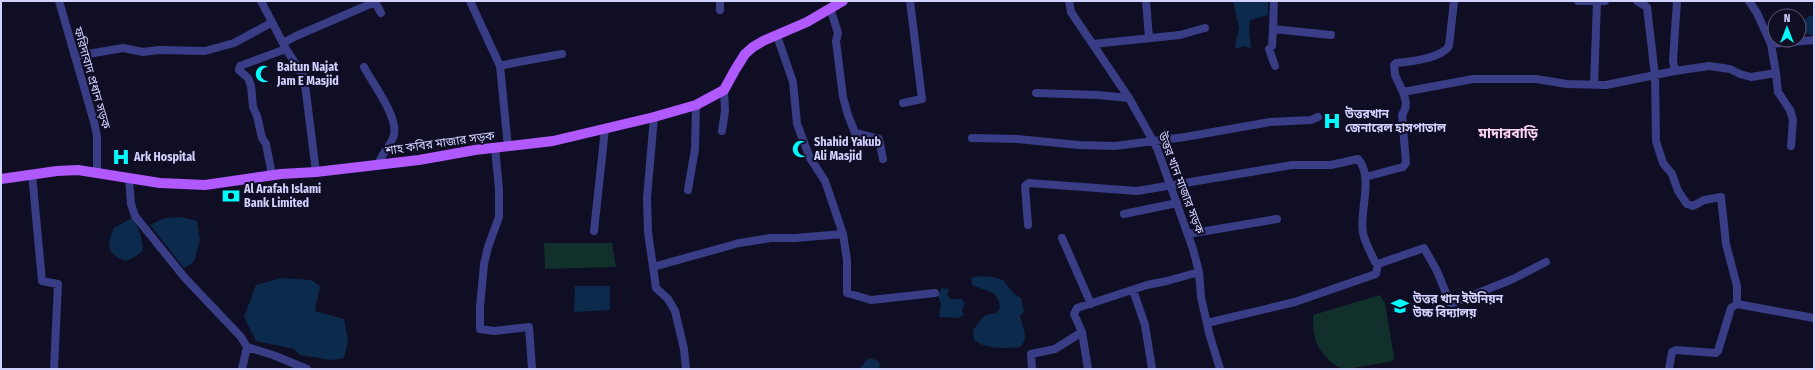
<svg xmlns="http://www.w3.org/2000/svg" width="1815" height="370" viewBox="0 0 1815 370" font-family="'Fira Sans Condensed','Noto Sans Bengali',sans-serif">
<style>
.green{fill:#112f2b}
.water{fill:#0c2a4b}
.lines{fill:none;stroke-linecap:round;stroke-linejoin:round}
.minor{stroke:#383d85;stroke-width:8}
.major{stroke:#b059ff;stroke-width:10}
.labels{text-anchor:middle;stroke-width:4;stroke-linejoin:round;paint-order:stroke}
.poi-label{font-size:12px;font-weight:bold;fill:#d2d2ff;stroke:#100e25;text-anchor:start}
.street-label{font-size:12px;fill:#d2d2ff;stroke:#100e25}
.quarter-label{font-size:14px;font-weight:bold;fill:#ffd4f4;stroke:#100e25}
</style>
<rect width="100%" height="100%" fill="#100e25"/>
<path class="green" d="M544,243H612L616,267L545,269Z
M1380,295L1385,304L1394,357L1393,361L1348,369C1335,369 1322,355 1317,344C1313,335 1313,324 1313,315Z"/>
<path class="water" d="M1233,1H1268V15L1250,20L1249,31L1251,48L1243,46L1237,49L1235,46L1239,28Z
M1809,16H1814V36L1806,33L1803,21Z
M181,217L197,221L200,240L194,262L184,268L150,225L165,218Z
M132,218C139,227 142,238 143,250L135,257L126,261C107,255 106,245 114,228Z
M978,276L993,277L1003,280L1013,293L1021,298L1024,311L1020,316C1022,325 1030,339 1020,347C1007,349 984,349 974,340L973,330L985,315L996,313L1000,308C999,289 986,292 972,285L971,278Z
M281,278L311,280L320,286L315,311L344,319L348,341L344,358L331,360L300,355L294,349L256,341L244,317L256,285Z
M575,286H610V310L574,312Z
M942,288L949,289L947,295L951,299H962L965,304L962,310L964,314L959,318L939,317L941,305L938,295Z
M870,358L878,361L880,365L879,369H860L866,360Z"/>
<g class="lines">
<path class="minor" d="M59,1L94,122L97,136V172
M261,1L286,49L304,77L316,172
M470,1L500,66L508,147
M720,1V10
M1069,1L1071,12L1129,98L1157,148L1193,249L1199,272L1201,297L1209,333L1220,369
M1146,1L1149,38
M1274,1L1273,29L1331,35
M1454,1L1449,46C1442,58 1409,62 1396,63L1394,65L1395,75L1403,92L1473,79H1536L1567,84L1606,85L1675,71L1709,66L1730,69L1740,74L1751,77L1776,73L1771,44
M1578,1H1605
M1637,1L1647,7L1655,76L1656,141L1663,163L1672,174L1678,191L1687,204L1693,206L1704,200L1721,197L1726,244L1737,286V304
M1749,1L1757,13L1771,44L1814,40
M830,8L838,33L836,41L843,97L848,115L855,133L879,139L883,159
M1273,29L1272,46L1269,49L1275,66
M777,36L793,82L797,124L810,158L825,181L843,234L847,260V293L871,300L935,293
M283,43L296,36L375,2L381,13
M1093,44L1180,35L1205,28
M76,56L123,48L143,52L159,50L205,51L234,43L271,23
M500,66L513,63L562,54
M364,67C373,84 398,116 394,135C391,146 381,154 378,165
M1675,71L1673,61L1677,1
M1776,73L1778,92L1790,110L1793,120L1791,146
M1594,85L1597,2
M1036,93L1098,95L1129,98
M903,103L922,99L910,1
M722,131L725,111L724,90
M972,138L1017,139L1079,145L1115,146L1185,137L1270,122L1311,120L1318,117
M495,148L499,189V217L488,247L484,264L480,307V329L494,331L529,327L532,369
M32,174L42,281L58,284L54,369
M272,175L266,144L262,138L257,116L253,107L251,86L248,78L239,70L240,66L286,49
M1365,177L1403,167L1406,163L1402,115C1408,106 1406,101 1403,92
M129,178L131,204L135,216L185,278L241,337L247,347L273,355L307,369
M688,190L695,149L696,105
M1124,214L1177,203
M1028,225L1025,186L1029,183L1137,191L1292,165H1331L1358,159C1374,176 1359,212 1363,233C1365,243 1371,253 1375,262L1378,264L1424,248L1437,271L1450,303H1453L1513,279L1546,262
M594,231L605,129
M1188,234L1277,219
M1062,238L1091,304
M653,267L648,232L647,198L654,117
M1133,290L1145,325L1152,369
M1207,323L1295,302L1376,274L1378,264
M1082,332L1088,369
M242,369L247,347
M686,369L684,349L675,311L668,299L656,288L653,267L739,243L771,238H795L843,234
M1032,369L1031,354L1055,349L1082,332L1074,314L1077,308L1147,285L1167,281L1199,272
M1669,369L1672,352L1676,350L1716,353L1718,351L1731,308L1737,304L1814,318"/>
<path class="major" d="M1,179L57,171L78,170L160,183L205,185L281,174L316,172L419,160L475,150L553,141L654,117L696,105L724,90L735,70L745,54L753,47L763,41L807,22L843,1"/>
</g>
<defs>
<g id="mosque-bare" transform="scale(1.38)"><path d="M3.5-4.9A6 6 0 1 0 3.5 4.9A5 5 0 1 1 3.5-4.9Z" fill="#00fdfc" stroke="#100e25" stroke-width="2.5" paint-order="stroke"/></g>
<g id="hospital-bare" transform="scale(1.38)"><path d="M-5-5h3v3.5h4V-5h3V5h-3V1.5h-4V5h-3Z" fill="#00fdfc" stroke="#100e25" stroke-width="2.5" paint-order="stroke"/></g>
<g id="bank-bare" transform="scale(1.38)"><path d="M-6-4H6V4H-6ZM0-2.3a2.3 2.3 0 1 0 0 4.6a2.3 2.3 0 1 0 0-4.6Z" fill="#00fdfc" stroke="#100e25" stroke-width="2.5" paint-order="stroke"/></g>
<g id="school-bare" transform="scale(1.38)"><path d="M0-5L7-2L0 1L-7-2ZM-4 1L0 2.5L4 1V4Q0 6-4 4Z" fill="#00fdfc" stroke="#100e25" stroke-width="2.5" paint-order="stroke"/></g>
</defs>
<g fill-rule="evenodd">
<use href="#mosque-bare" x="264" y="74"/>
<use href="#hospital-bare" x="1332" y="121"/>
<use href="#mosque-bare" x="801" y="149"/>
<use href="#hospital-bare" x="121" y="157"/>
<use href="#bank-bare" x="231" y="196"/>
<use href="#school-bare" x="1400" y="306"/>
</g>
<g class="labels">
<g class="poi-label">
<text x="277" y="71">Baitun Najat<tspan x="277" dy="14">Jam E Masjid</tspan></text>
<text x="1345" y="118">উত্তরখান<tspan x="1345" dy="14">জেনারেল হাসপাতাল</tspan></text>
<text x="814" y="146">Shahid Yakub<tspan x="814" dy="14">Ali Masjid</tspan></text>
<text x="134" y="161">Ark Hospital</text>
<text x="244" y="193">Al Arafah Islami<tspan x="244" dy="14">Bank Limited</tspan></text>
<text x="1413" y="303">উত্তর খান ইউনিয়ন<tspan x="1413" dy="14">উচ্চ বিদ্যালয়</tspan></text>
</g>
<g class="street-label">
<text transform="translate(92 78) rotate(74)" y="4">ফরিদাবাদ প্রধান সড়ক</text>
<text transform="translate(440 143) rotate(-8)" y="4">শাহ কবির মাজার সড়ক</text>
<text transform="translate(1181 183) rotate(69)" y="4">উত্তর খান মাজার সড়ক</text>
</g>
<g class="quarter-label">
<text x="1508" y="138">মাদারবাড়ি</text>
</g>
</g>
<rect width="1815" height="370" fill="none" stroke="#d2d2ff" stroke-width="4"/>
<g transform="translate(1787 28)"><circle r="19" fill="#100e25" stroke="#5e5c7c"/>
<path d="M0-3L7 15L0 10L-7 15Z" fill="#00fdfc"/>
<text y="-6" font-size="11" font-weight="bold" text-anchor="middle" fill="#d2d2ff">N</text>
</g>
</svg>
